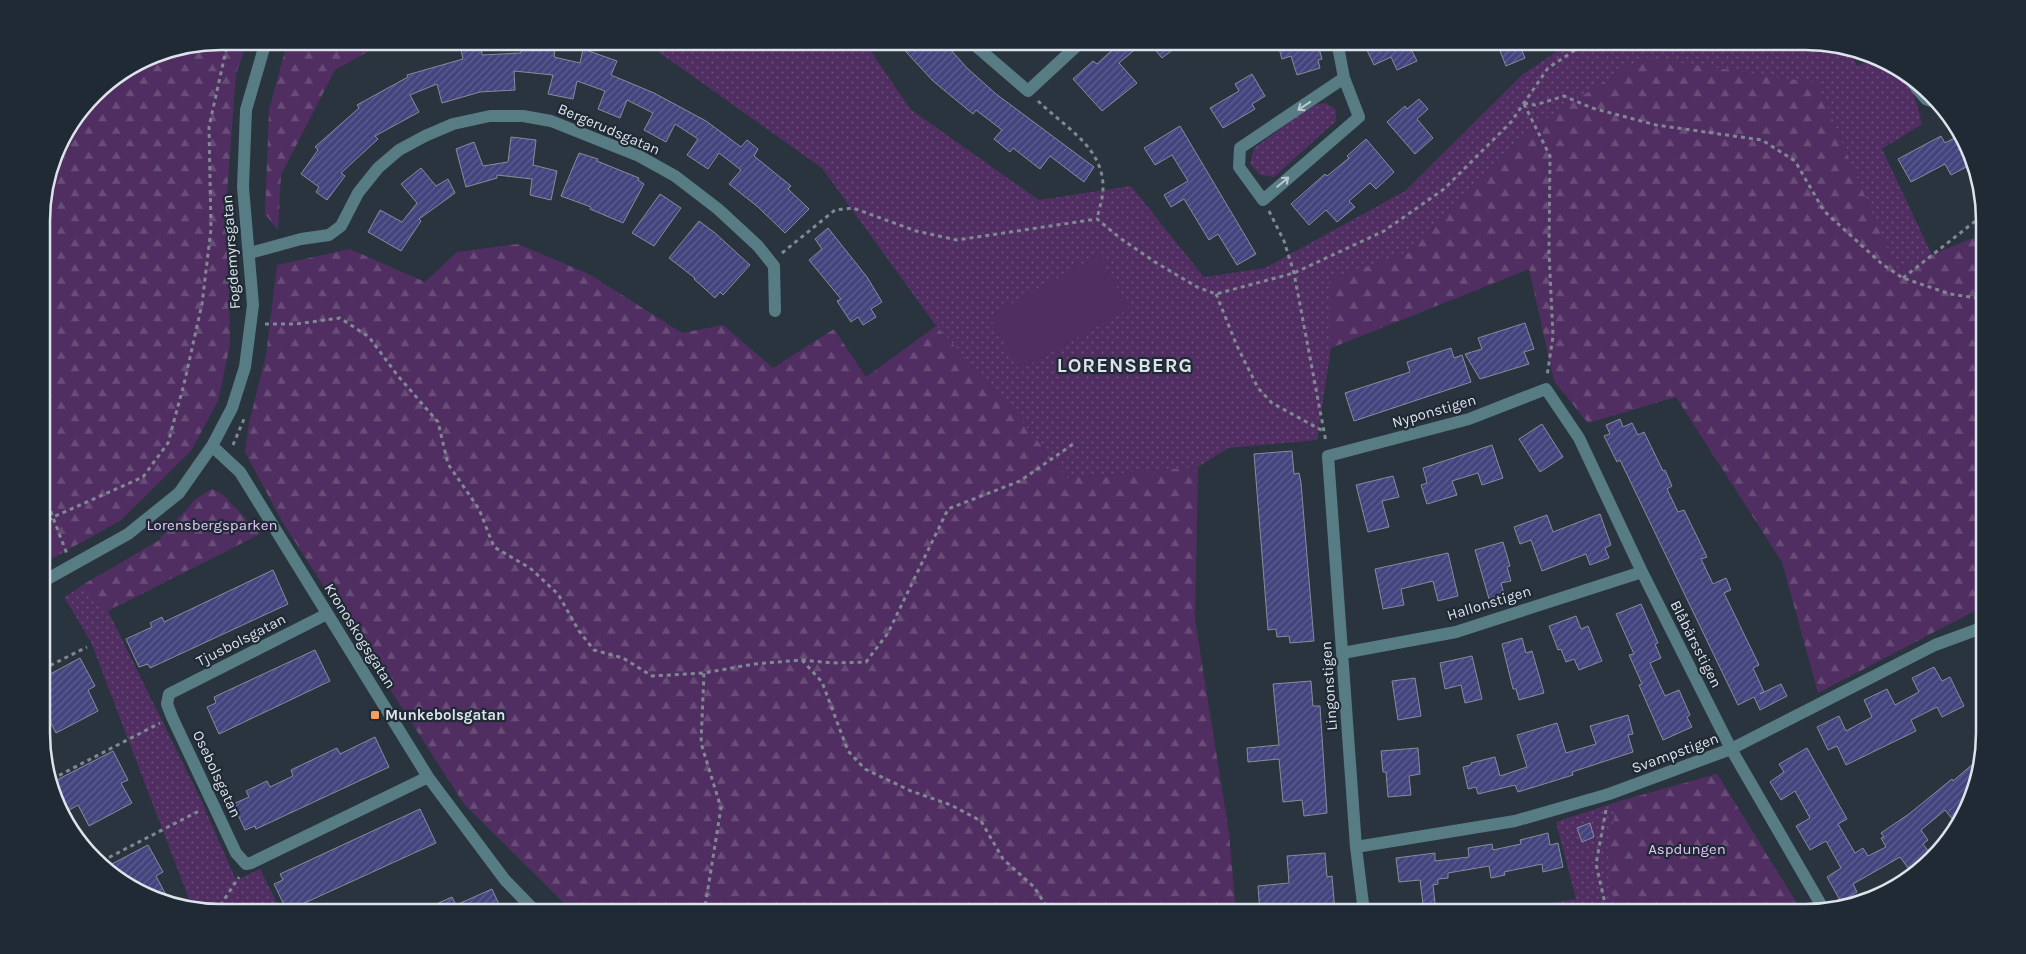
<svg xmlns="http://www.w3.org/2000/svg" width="2026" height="954" viewBox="0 0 2026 954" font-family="Karla,sans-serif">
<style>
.grass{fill:url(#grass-dots)}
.forest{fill:url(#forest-firs)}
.garden{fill:#502e61}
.building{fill:url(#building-hatch);stroke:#8a8b9c}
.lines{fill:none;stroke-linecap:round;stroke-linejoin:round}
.path{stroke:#808993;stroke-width:3;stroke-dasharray:4 4;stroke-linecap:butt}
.minor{stroke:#577c84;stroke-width:12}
.oneway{stroke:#bbc9d0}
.poi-dot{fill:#fd9c56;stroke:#1f2a34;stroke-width:2}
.labels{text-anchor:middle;stroke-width:4.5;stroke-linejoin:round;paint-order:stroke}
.street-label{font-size:15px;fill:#dce3ea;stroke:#1f2a34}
.park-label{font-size:15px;fill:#e5c5f6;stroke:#1f2a34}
.poi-label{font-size:15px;font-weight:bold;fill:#dce3ea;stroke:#1f2a34;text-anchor:start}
.district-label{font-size:20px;font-weight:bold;letter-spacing:1px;fill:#dce3ea;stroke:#1f2a34}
.rim{fill:none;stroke:#dce3ea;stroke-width:2.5}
</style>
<defs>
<pattern id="grass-dots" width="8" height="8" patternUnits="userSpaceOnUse" patternTransform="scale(1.25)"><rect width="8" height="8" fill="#502e61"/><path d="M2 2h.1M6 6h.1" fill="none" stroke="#694c78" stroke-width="1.8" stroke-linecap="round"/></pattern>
<pattern id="forest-firs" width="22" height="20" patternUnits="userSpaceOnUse" patternTransform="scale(1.25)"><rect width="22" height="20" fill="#502e61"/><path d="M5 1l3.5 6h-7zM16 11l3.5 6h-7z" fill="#694c78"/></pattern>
<pattern id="building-hatch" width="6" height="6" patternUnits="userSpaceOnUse" patternTransform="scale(1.25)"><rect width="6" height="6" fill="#43447d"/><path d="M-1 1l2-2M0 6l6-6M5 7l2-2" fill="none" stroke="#5e5f90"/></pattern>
</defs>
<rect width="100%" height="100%" fill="#29343f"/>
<path class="grass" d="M643,41H864L910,109L1039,200L1131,186L1204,277L1265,268L1405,191L1522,75L1572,41H1805L1850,50L1857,66L1877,57L1911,83L1922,124L1882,149L1932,255L1896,269L1817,83L1524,133L1410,252L1330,279L1331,348L1317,440L1228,448L1198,467L1067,478L1008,404L936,326L822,168Z
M1326,103L1336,110V121L1274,177L1260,175L1250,164L1254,148L1313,105Z
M212,489L223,495L260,534L108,611L202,802L235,878L239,879L260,869L282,913H221L192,907L91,642L64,597L158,541L196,499Z
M1717,774L1802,912H1496L1576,899L1556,822L1617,802Z"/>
<path class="forest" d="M221,41H248L236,74L227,194L230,345L218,401L191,451L120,521L42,564V209L60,141L102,86L152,55Z
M290,41H387L335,70L281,175L278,230L265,214L269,110L286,47Z
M1643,57L1817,83L1896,269L1983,234L1984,606L1818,693L1782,562L1676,397L1588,423L1554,381L1529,269L1331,348L1329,279L1410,252L1524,133Z
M518,244L589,274L682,333L723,325L773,368L834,329L866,377L936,326L1008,404L1067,478L1198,467L1195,620L1229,833L1236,913H576L568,907L464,804L283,523L245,452L249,423L266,355L277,265L350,249L425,282L457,252Z
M212,489L223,495L260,534L108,610L79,587L158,541L196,499Z
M1717,774L1802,912H1617L1612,893L1608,851L1617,802Z"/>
<path class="garden" d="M1099,255L1129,309L1019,370L989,316Z"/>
<path class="building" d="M896,41H943L967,68L996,94L1094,167L1084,182L1050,156L1040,169L1013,148L1010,152L994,139L1002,130L976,110L973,114L933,81Z
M1122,41H1145L1119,63L1137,83L1102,111L1073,79L1093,61L1097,64Z
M1148,41H1184L1162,58Z
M1277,41H1317L1322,59L1318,60L1320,68L1297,75L1291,56L1282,59Z
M1377,41H1407L1417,61L1397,70L1391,57L1374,65L1365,46Z
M1496,41H1518L1525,58L1506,66Z
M521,46L555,48L554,57L580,63L583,49L617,61L611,75L654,93L706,121L741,147L747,140L758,149L754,156L791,186L788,189L809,209L785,233L758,207L729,184L741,170L719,153L708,169L687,155L698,139L675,124L666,142L644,130L653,113L627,100L620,118L598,109L605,91L577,81L573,99L548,94L553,75L514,71L515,90L480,92L442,103L437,84L410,95L419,112L375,136L378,139L341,173L345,176L327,200L316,192L319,187L301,174L318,150L315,147L359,108L357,105L408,77L407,75L463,59L461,50L481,47L482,55L521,53Z
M1252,74L1265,96L1252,104L1255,109L1223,128L1210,108L1239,91L1235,84Z
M1419,99L1428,109L1417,119L1433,138L1415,154L1387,122L1405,106L1407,109Z
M1180,126L1256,254L1237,265L1218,234L1209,240L1184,199L1171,207L1164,195L1188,181L1172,155L1155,165L1144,148Z
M1941,136L1945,143L1958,136L1970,165L1951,175L1945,164L1911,182L1898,159Z
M511,137L536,140L533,165L557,171L551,200L530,195L532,179L497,175V178L466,187L456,149L474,142L483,166L508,162Z
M1366,139L1394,172L1376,189L1370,183L1349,201L1355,207L1337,222L1326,210L1309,225L1291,204L1325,174L1327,176L1349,158L1347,156Z
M579,153L598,159L597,161L639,178L638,180L644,184L623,223L590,209L591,207L561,196Z
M421,168L436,186L448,179L455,193L419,219L421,221L401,251L368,232L380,210L402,222L417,203L401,184Z
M660,194L681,208L654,246L632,233Z
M699,221L715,233L750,265L723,295L720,292L715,298L694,279L695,278L669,258Z
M828,228L867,277L882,302L871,309L876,317L863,325L858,317L851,322L837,301L841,299L809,260L822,249L815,239Z
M1525,323L1534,349L1524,352L1529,364L1480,379L1465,354L1482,349L1478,338Z
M1451,348L1454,358L1462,355L1471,382L1354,421L1345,393L1410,372L1407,362Z
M1620,419L1623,427L1632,423L1638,435L1644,432L1663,471L1665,470L1672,486L1667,489L1678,512L1684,510L1707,557L1701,559L1713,584L1726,578L1731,590L1724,593L1759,665L1753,668L1764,692L1760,694L1781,684L1787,696L1760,710L1754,697L1738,705L1620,460L1617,462L1604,436L1610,434L1606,425Z
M1542,424L1563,457L1540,472L1519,439Z
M1492,445L1503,478L1482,485L1478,473L1452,481L1457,495L1427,504L1421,485L1427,483L1423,468Z
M1292,451L1294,474L1299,473L1301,483L1314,641L1290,643L1289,636L1277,637L1276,629L1268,630L1254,454Z
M1393,476L1399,497L1382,501L1389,527L1368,532L1356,485Z
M1600,514L1611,545L1605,548L1609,558L1590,565L1586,554L1542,571L1531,540L1520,544L1514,527L1547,515L1553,532Z
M1503,542L1510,566L1507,567L1511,581L1501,583L1504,594L1489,599L1475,550Z
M1448,553L1458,596L1438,601L1433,581L1401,589L1404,605L1383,609L1375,569Z
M273,570L288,604L150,668L148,664L139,667L126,639L152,627L150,623L162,617L164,622Z
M1641,604L1658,643L1655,644L1661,658L1650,663L1665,696L1679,690L1690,715L1687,717L1692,727L1663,740L1639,685L1642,684L1629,655L1634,654L1616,614Z
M1576,616L1581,629L1588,626L1602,661L1579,670L1574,659L1566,662L1561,649L1558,650L1549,626Z
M1522,638L1526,653L1532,651L1544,693L1519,700L1516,689H1513L1502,644Z
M315,650L330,681L219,734L207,707L216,703L214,697Z
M1472,656L1482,699L1465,703L1461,685L1445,689L1440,663Z
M80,658L95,686L88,690L98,711L56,733L43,707V678Z
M1934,667L1942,681L1950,677L1964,706L1942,717L1937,707L1911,720L1916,731L1846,765L1837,746L1828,750L1817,727L1839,716L1846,731L1872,717L1864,700L1887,689L1895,705L1919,692L1912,678Z
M1415,678L1421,716L1398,720L1392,681Z
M1311,681L1313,706H1320L1327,813L1304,816L1302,800L1283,802L1279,759L1248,762L1247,748L1279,745L1273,684Z
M1628,715L1633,734L1628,735L1633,752L1572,772L1573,775L1518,792L1515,785L1478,794L1476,787L1468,789L1463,767L1471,765V763L1495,757L1500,776L1527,767L1517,735L1557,723L1566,753L1596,744L1590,726Z
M375,737L389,767L256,829L255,826L245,830L233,804L249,797L246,791L267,781L270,787L293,776L291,770L337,748L340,754Z
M1418,748L1420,774L1409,776L1411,795L1388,797L1386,772H1383L1381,751Z
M1807,748L1847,819L1838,824L1855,853L1863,848L1868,856L1886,847L1881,838L1884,837L1881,833L1909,814L1952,779L1953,781L1980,758L1971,802L1968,808L1953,820L1945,810L1921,830L1928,840L1923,844L1932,856L1911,872L1900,857L1853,884L1857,892L1841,902L1827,877L1841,868L1826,841L1810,850L1796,826L1810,818L1795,791L1781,800L1770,782L1784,772L1779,764Z
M113,751L128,780L121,783L132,803L89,826L78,805L66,812L53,782Z
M420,809L436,843L287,911L274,884L283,880L280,874Z
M1590,823L1594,837L1582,842L1577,828Z
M1548,833L1550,845L1558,843L1563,867L1543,872L1542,864L1504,872L1505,875L1491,878L1489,866L1448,873V878L1438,879V884L1433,885L1436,912H1424L1420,880L1399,882L1396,858L1435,853V861L1469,857L1468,848L1492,844L1493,850L1521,844L1520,840Z
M148,845L163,872L156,876L166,895L157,900L152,899L108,866Z
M1325,853L1327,877L1332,876L1335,912L1260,913L1258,886L1289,883L1287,856Z
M492,889L503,913H416L452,897L456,905Z"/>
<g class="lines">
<path class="path" d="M1038,101C1063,126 1104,147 1103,188C1103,198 1099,209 1097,219
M1524,103L1535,105L1564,96L1592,108L1656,125L1762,140L1795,161L1824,211L1882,264L1903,278L1950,294L1984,299
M1524,104L1550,156L1549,252L1553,336L1547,376
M1269,211L1284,241L1294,273L1326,442
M782,253L835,210L853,208L916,231L957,240L1097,219L1120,238L1155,262L1197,287L1216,294L1294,273L1384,231L1444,189L1511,122L1548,68L1589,41
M1903,278L1983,215
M1216,294L1237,346L1258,388L1272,403L1323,431
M265,324H296L340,318L369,337L398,376L438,422L448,464L479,509L494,547L530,568L558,594L579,631L594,650L623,658L652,676L704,673L754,664L802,660L833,663L866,662L888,633L948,509L1020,481L1076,442
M233,445L244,419
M42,489L67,554
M42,525L53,517L143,477L168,443L184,384L202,304L211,229L209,127L228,41
M802,660L822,682L848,751L865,769L911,791L951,805L981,821L1003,859L1034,887L1051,913
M43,669L87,647
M52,779L160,723
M1606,810L1596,864L1607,912
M102,861L201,810
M216,912L239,877
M704,913L721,808L701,743L704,673"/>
<path class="minor" d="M970,41L1028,91L1082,41
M1337,41L1344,78L1359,117L1263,200L1239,167L1240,148L1344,78
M1544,41L1545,45L1550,41
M1915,86L1926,99L1937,103
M250,253L301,239L329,235L341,226L358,193L378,168L399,150L425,136L453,124L490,116H523L551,121L639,156L675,176L718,209L758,246L774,266L775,311
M212,446L240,472L428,777L505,880L537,913
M42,582L128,534L179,493L212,446L232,408L245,367L253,305L243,187L246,110L266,41
M327,614L169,694L167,704L172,717L236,853L246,864L251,863L428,777
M1343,653L1456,632L1642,572
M1356,847L1515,821L1609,794L1731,749L1935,645L1984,627
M1364,912L1356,847L1328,456L1469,419L1546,389L1579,438L1642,572L1731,749L1824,910"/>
</g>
<defs><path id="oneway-shaft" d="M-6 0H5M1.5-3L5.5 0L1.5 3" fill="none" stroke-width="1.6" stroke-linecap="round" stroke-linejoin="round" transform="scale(1.25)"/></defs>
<g class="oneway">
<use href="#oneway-shaft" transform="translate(1304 106) rotate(146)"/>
<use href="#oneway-shaft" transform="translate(1283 182) rotate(-40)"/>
</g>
<rect class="poi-dot" x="370" y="710" width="10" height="10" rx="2.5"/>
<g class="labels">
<g class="street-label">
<text transform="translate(609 129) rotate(23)" y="5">Bergerudsgatan</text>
<text transform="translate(231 252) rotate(-94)" y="5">Fogdemyrsgatan</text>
<text transform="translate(1434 411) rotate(-16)" y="5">Nyponstigen</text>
<text transform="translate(1489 603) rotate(-17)" y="5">Hallonstigen</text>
<text transform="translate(360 636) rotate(58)" y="5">Kronoskogsgatan</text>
<text transform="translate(241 640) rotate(-27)" y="5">Tjusbolsgatan</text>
<text transform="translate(1696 644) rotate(63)" y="5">Blåbärsstigen</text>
<text transform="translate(1329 686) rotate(-94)" y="5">Lingonstigen</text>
<text transform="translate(1675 753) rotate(-20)" y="5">Svampstigen</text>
<text transform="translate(217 774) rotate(65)" y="5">Osebolsgatan</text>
</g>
<g class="park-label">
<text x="212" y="530">Lorensbergsparken</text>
<text x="1687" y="854">Aspdungen</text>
</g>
<g class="poi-label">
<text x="385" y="720">Munkebolsgatan</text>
</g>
<g class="district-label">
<text x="1125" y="372">LORENSBERG</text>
</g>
</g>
<path d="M0 0H2026V954H0ZM221 50H1805A171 171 0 0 1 1976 221V733A171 171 0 0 1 1805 904H221A171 171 0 0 1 50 733V221A171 171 0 0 1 221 50Z" fill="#1f2a34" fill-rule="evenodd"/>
<path class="rim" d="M221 50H1805A171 171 0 0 1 1976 221V733A171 171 0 0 1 1805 904H221A171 171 0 0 1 50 733V221A171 171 0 0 1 221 50Z"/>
</svg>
